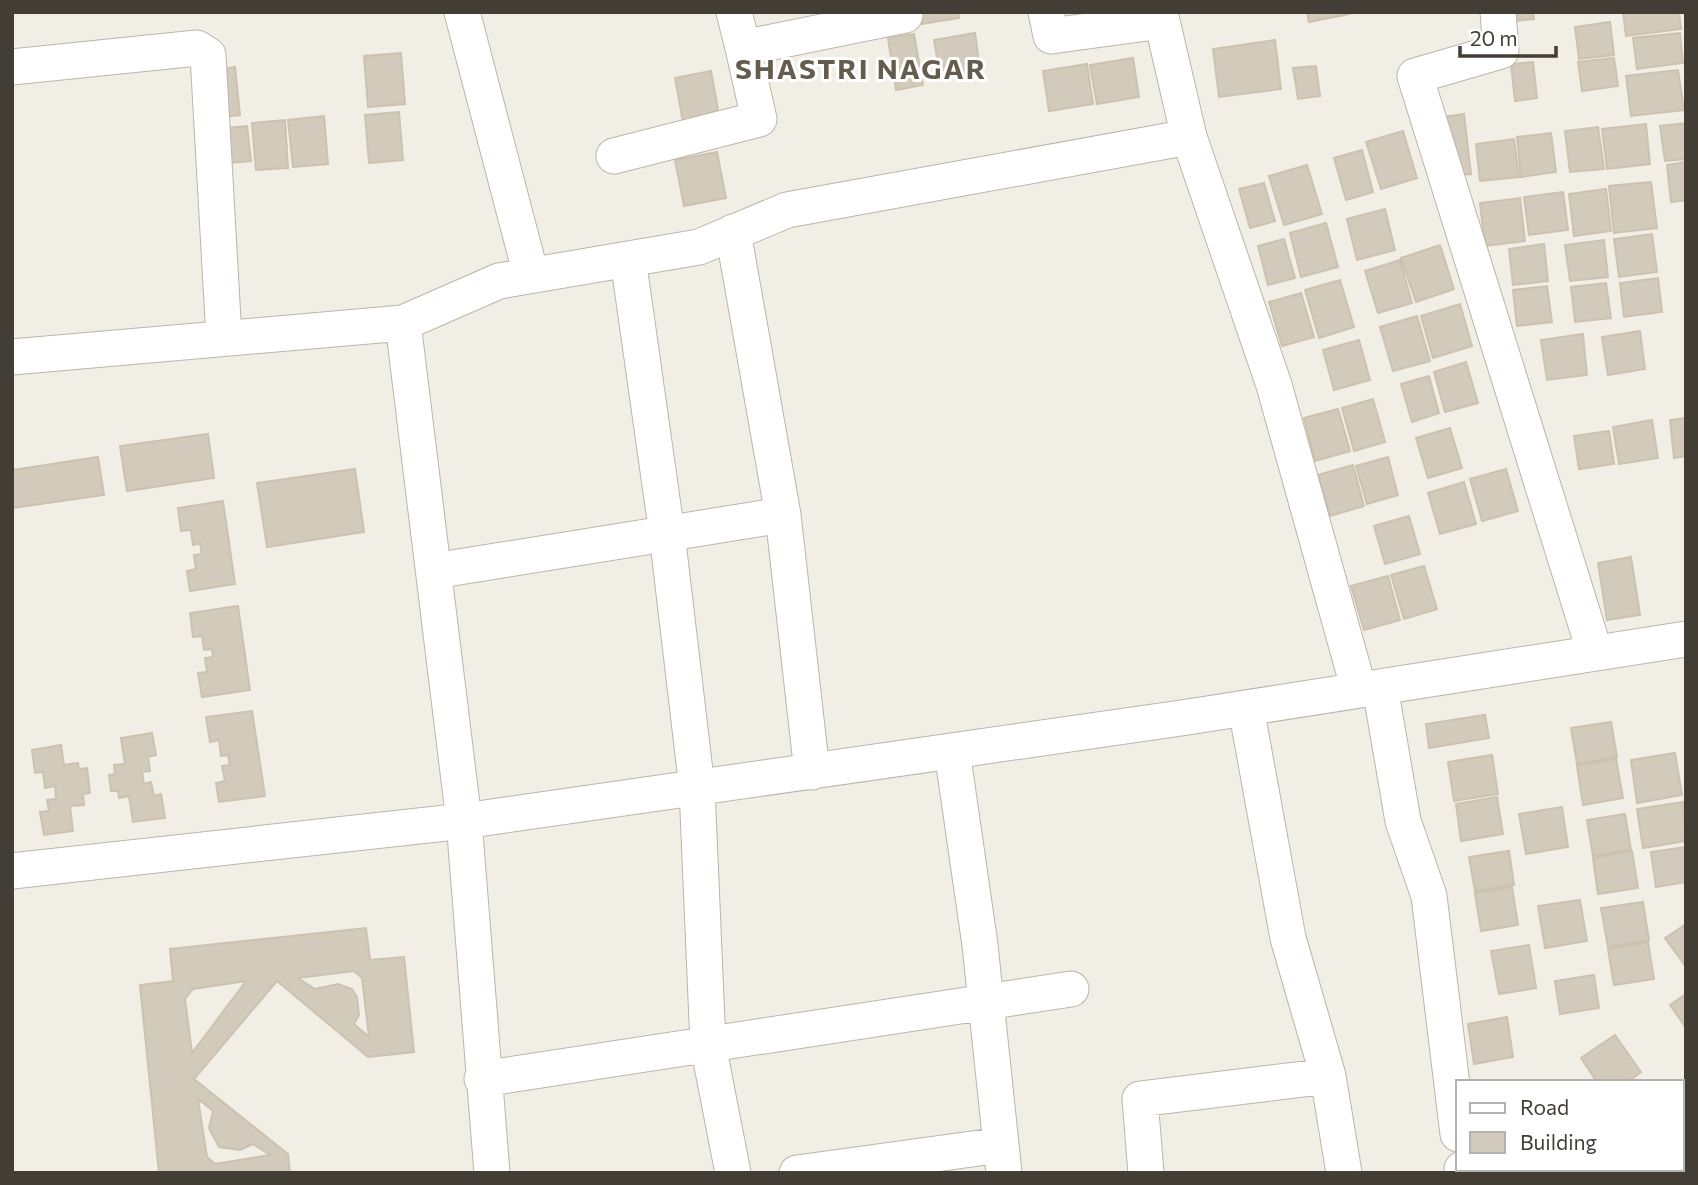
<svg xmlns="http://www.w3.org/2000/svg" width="1698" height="1185" viewBox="0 0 1698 1185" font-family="Commissioner,sans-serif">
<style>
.building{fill:#d2cabb;stroke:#ccc2af;stroke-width:2;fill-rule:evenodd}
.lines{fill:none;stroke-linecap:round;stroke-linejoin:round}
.minor-casing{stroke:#bcb6a8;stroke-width:37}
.minor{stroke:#fff;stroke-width:35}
.labels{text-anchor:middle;stroke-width:6;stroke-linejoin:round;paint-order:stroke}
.district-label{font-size:28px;font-weight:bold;letter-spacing:2px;fill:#655c4d;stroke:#fff}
</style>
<rect width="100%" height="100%" fill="#f1eee5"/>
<path class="building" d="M919,12H958L959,18L921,24Z
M1307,12H1350V14L1309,22Z
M1512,12H1533L1534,19L1514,21Z
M1623,12H1679L1681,29L1626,36Z
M1610,22L1614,55L1579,59L1575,27Z
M975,33L980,69L940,76L934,40Z
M1680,33L1683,63L1637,69L1633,38Z
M914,34L923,85L896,90L888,38Z
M1275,40L1281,89L1219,97L1213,49Z
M401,53L405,104L368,107L364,56Z
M1133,58L1139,97L1097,104L1090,65Z
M1614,58L1618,86L1582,91L1578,62Z
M1533,62L1537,98L1515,101L1511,64Z
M1087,64L1093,104L1049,111L1043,71Z
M1316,66L1320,96L1298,99L1293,68Z
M235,67L240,115L223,117L218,70Z
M1678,70L1684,110L1631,116L1626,76Z
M711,71L719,115L683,122L675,78Z
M399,112L403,160L369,163L365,115Z
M1464,114L1471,174L1450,176L1443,117Z
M324,116L328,164L293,167L288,120Z
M285,120L288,168L256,170L252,123Z
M1686,123V159L1665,161L1660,126Z
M1646,124L1650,164L1607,169L1602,129Z
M247,126L251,161L230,163L227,128Z
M1598,127L1604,169L1570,172L1565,131Z
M1403,131L1417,178L1381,189L1366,142Z
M1551,133L1556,172L1521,177L1517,137Z
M1514,139L1519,177L1480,181L1476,144Z
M1362,150L1373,192L1346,200L1334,158Z
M717,152L726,198L684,206L675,160Z
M1686,162V200L1671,202L1667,165Z
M1307,165L1322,214L1284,225L1269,176Z
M1651,182L1657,228L1614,233L1609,186Z
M1264,183L1275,221L1250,228L1239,189Z
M1606,189L1611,231L1574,236L1569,194Z
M1563,192L1568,230L1529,235L1524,197Z
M1520,198L1525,241L1485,246L1480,203Z
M1385,209L1395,250L1357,260L1347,219Z
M1326,223L1338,267L1301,277L1290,233Z
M1652,234L1657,272L1619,277L1614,239Z
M1284,239L1295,278L1268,285L1258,246Z
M1604,240L1608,277L1570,281L1565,245Z
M1544,244L1548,281L1513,285L1509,249Z
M1440,245L1454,289L1416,302L1401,258Z
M1400,260L1412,303L1378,313L1365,271Z
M1658,278L1662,312L1624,317L1620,283Z
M1340,280L1354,327L1319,338L1305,290Z
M1606,283L1611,318L1575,322L1571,287Z
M1547,286L1552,322L1517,326L1513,290Z
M1301,293L1314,337L1282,346L1269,302Z
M1460,304L1472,346L1433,358L1421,316Z
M1417,316L1430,361L1393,371L1380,327Z
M1640,331L1645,369L1608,375L1602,337Z
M1583,334L1587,375L1547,380L1541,340Z
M1359,340L1370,380L1334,390L1323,350Z
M1466,362L1478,403L1445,412L1434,372Z
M1429,376L1439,413L1412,422L1401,384Z
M1373,399L1385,442L1354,451L1342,408Z
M1338,409L1350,451L1315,461L1304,418Z
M1686,418V456L1674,458L1670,420Z
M1652,420L1658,458L1619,464L1613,427Z
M1450,428L1462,468L1428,478L1416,438Z
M1609,431L1614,464L1579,469L1574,436Z
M208,434L214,478L127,491L120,446Z
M98,457L104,495L12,508V470Z
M1388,457L1398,495L1367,504L1356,466Z
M1353,465L1364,506L1330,516L1318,475Z
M355,469L364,532L267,547L257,483Z
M1506,469L1518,511L1482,521L1470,479Z
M1464,482L1476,524L1440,534L1428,493Z
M223,501L235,584L190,591L187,571L196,569L194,555L202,554L200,543L193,545L191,530L181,531L178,508Z
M1409,516L1420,554L1385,564L1374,526Z
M1631,557L1640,615L1607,620L1598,563Z
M1424,566L1437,609L1404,619L1391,575Z
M1388,576L1400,620L1364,630L1351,586Z
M238,606L250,690L202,697L198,673L207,672L205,658L213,657L212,649L204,650L202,636L193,637L190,613Z
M252,711L265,796L219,802L216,783L225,781L222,766L230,765L228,755L221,756L219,740L210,742L206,717Z
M1485,715L1489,738L1429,748L1426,724Z
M1611,722L1617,757L1577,764L1571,728Z
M152,733L156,755L148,757L150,771L142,772L144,784L151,782L154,796L161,794L165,818L133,822L129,796L119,798L118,791H111L109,775L115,774L114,765L125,764L121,738Z
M61,745L64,765L78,763L79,769L87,768L90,793L83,794L84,805L70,806L73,831L44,835L40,812L49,811L47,800L56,799L55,786L45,788L43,772L35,773L32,750Z
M1675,753L1682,795L1637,803L1631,760Z
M1492,755L1498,794L1454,801L1448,762Z
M1616,759L1623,798L1583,805L1577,766Z
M1497,797L1503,834L1461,841L1456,804Z
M1683,802L1686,841L1643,848L1637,809Z
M1562,807L1568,847L1526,854L1519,814Z
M1625,814L1631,850L1593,856L1587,820Z
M1686,847V882L1656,887L1651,852Z
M1509,851L1514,885L1475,891L1469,857Z
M1632,851L1638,888L1598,894L1593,858Z
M1512,887L1518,925L1481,931L1475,893Z
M1580,900L1587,941L1545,948L1538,906Z
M1643,902L1649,940L1608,947L1601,908Z
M1686,924V967L1665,938Z
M366,928L370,960L404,957L414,1052L368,1057L277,981L194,1079L288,1154L290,1173H159L140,985L173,981L170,949ZM354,971L362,978L369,1037L354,1024L359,1015L357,997L352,989L338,984L315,989L298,978ZM246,981L192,1053L185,999L193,989ZM198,1099L213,1111L209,1128L219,1147L240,1150L253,1144L270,1155L215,1164L207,1157Z
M1648,942L1654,979L1614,985L1608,949Z
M1529,945L1536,988L1499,994L1491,951Z
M1594,975L1599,1008L1560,1014L1555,981Z
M1686,994V1028L1670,1005Z
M1507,1017L1513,1057L1474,1064L1468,1024Z
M1615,1035L1641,1072L1628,1082H1597L1581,1058Z"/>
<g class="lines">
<g class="minor-casing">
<path id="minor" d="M462,12L531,275
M734,12L743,48
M1046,12L1051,36L1162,21L1189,137
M1498,12L1501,51L1415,76L1595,653
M12,67L197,48L208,55L224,338
M614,156L759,119L743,48L905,15
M733,232L783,515L812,772
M628,259L667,534L697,788L708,1045L733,1173
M403,323L499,281L699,247L787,210L1189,137L1274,385L1359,690
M12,357L403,323L464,821L1188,717L1686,639
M434,571L783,515
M1380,687L1403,821L1429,896L1458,1134
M1246,708L1288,938L1328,1076L1344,1173
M952,751L980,945L1004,1173
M12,871L464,821L492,1173
M482,1079L1071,989
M1682,1155L1686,1153
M1462,1169L1463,1173
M797,1173L1001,1145
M1146,1173L1140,1099L1328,1076
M1655,1173L1661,1169"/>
</g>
<use href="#minor" class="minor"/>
</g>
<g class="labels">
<g class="district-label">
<text x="861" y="79">SHASTRI NAGAR</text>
</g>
</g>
<rect width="1698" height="1185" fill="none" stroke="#433e35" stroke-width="28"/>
<rect x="1456" y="1080" width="228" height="91" fill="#ffffff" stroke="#b4b2ae" stroke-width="2"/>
<rect x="1470" y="1103" width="35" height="10" fill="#ffffff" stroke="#b4b2ae" stroke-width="2"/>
<text x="1520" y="1115" font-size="21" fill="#433e35">Road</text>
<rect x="1470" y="1132" width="35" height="21" fill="#d2cabb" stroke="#b4b2ae" stroke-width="2"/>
<text x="1520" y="1150" font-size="21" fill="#433e35">Building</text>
<path d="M1460 46v10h96v-10" fill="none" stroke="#433e35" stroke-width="3.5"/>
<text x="1470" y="46" font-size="21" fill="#433e35" stroke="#ffffff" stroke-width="5" paint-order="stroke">20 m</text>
</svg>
